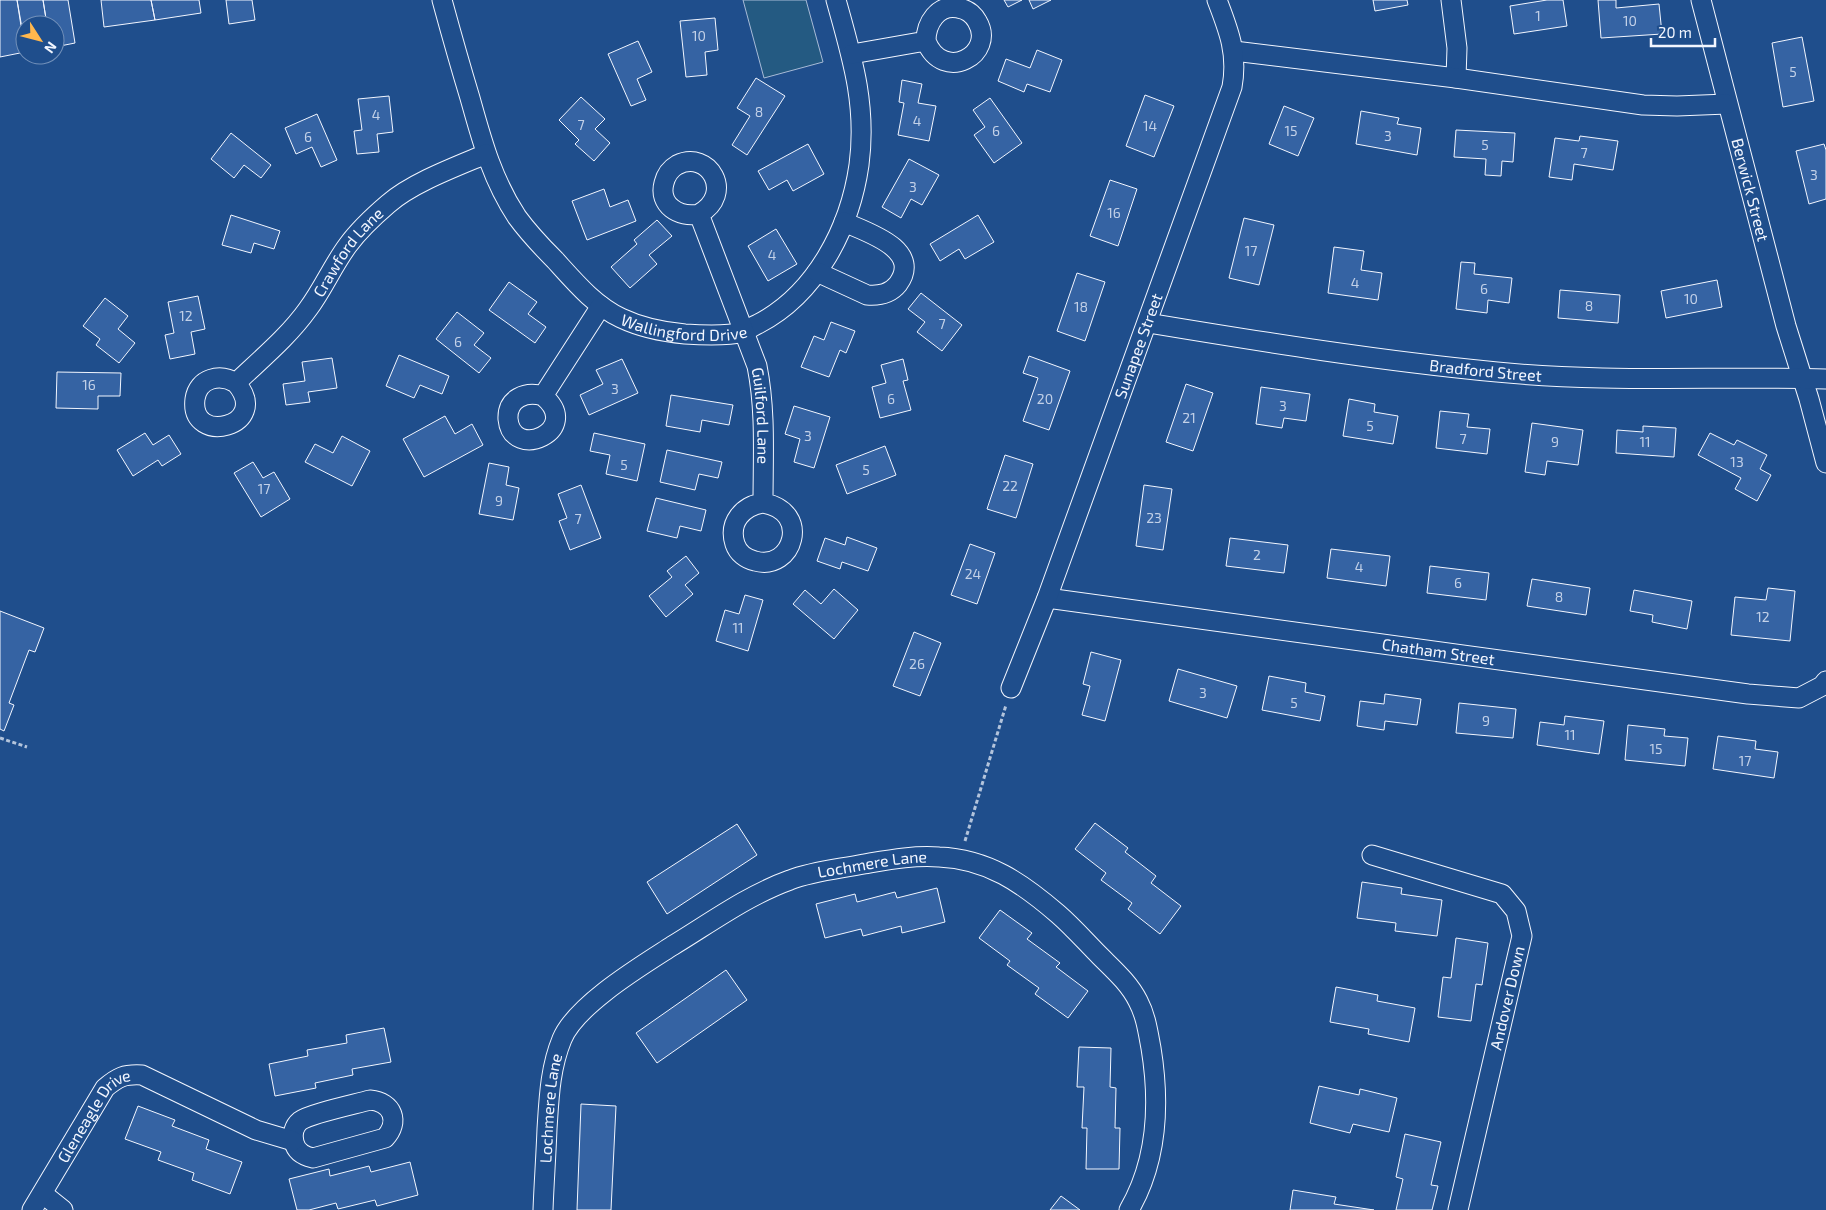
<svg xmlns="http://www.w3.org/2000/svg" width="1826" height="1210" viewBox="0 0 1826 1210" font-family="'Exo 2',sans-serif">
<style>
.green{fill:#245a82;stroke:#a8bbd7}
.building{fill:#3563a3;stroke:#f2f6ff}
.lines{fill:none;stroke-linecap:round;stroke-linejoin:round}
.minor-casing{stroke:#f2f6ff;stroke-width:21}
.path{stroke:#b3c4dc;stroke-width:3;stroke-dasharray:4 2.5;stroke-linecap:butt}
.minor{stroke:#1f4e8c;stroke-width:19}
.labels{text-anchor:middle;stroke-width:4;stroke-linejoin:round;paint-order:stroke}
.number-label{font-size:14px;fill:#c3d1e8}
.street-label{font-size:16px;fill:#f2f6ff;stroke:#1f4e8c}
</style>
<rect width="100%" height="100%" fill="#1f4e8c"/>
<path class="green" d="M743,0H806L823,62L764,78Z"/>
<path class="building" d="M0,0H17L25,52L0,57Z
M17,0H43L47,25H25V45Z
M43,0H68L75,43L55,47V25H47Z
M101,0H151L155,20L104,27Z
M151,0H199L201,13L155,20Z
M226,0H252L255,20L229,24Z
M1004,0H1022L1008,7Z
M1029,0H1051L1033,9Z
M1373,0H1407L1408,5L1375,11Z
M1547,0H1563L1567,26L1514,34L1510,6Z
M1598,0H1616V8L1659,4L1662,34L1601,38Z
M715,18L718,50L705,52L707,75L686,77L680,21Z
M1802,37L1814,101L1783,107L1772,43Z
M638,41L652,72L637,79L646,100L631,106L608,54Z
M1037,50L1062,60L1050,92L1027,84L1024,92L998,81L1006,59L1030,68Z
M756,78L785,96L747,155L732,145L750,116L737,108Z
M902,80L922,84L918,103L936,106L929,141L898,135L904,103L899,102Z
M1145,95L1174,106L1154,157L1126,146Z
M389,96L393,132L377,134L379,152L357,154L354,131L362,130L358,99Z
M581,97L605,119L595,129L610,143L594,161L575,144L579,140L559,120Z
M990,98L1022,143L994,163L974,135L985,127L973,110Z
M1284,106L1314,118L1298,156L1269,144Z
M1361,111L1399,118L1397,124L1421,128L1417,155L1356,144Z
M317,114L337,160L321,167L312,147L296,154L285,128Z
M1456,130L1515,133L1513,162L1502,161L1501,176L1485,175L1486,159L1454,157Z
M231,133L271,165L261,178L244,165L234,178L211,159Z
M1580,136L1618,141L1613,170L1574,164L1572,180L1549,177L1555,138L1579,141Z
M808,144L824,174L793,191L787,180L769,190L758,171Z
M1824,144L1826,150V199L1809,204L1796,151Z
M909,159L939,175L922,205L911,199L901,218L882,207Z
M1110,180L1137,189L1118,246L1090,236Z
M604,189L610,207L628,200L636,221L587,240L572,201Z
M231,215L280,231L274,249L254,243L251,253L222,245Z
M978,215L994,242L965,259L959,249L940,261L930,244Z
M1244,218L1274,225L1259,285L1229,278Z
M657,220L672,236L649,255L657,264L630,288L611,267L637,244L634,240Z
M776,229L797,264L768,281L748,246Z
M1334,247L1364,251L1361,270L1382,273L1378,300L1328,293Z
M1461,262L1475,263L1474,274L1512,278L1509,303L1488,300L1487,313L1456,309Z
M1077,273L1105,282L1085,341L1057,331Z
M1717,280L1722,307L1666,318L1661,291Z
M509,282L537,302L528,314L546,327L535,343L489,310Z
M1560,290L1620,295L1618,323L1558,318Z
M921,293L962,325L942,351L917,332L925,322L908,309Z
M198,296L205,329L191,332L195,354L170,359L165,335L174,333L168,302Z
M105,298L128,316L118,329L135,343L119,363L96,345L100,339L83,326Z
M457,312L484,333L474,345L491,358L479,373L436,339Z
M831,322L855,331L846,353L840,350L829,377L801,367L814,336L824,340Z
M399,355L449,376L442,394L420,385L414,398L386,386Z
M1029,356L1070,371L1049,430L1023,421L1038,378L1023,373Z
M332,358L337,388L308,392L310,402L286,405L283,384L305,381L302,362Z
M622,359L638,393L589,415L580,395L603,384L596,370Z
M903,359L908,380L903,381L911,410L880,418L872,387L886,383L881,365Z
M57,372L121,373L120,396H98V409L56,408Z
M1186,384L1213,393L1193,451L1166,442Z
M1261,387L1310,394L1306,421L1284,418L1282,428L1256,424Z
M671,395L733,405L729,425L702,420L700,432L666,426Z
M1349,399L1375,404L1374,412L1398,416L1393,444L1343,436Z
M794,406L830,417L814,468L794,462L800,439L785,434Z
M1440,411L1469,414L1467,427L1490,429L1487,454L1436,448Z
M445,416L455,434L472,424L483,445L424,477L403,439Z
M1532,423L1583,430L1578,465L1547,461L1545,475L1525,472Z
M1643,426L1676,428L1674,457L1616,453L1617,430L1643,432Z
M145,433L153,445L169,435L181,454L162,466L158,460L133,476L117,450Z
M594,433L645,444L637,481L606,474L610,455L590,451Z
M1710,433L1734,445L1737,440L1767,455L1760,469L1771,475L1757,501L1735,489L1741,478L1698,455Z
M342,436L370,451L352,486L305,462L315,444L333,453Z
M885,446L896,475L847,494L836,465Z
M667,450L722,462L718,478L699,474L695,490L660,482Z
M1005,455L1033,464L1016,518L987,509Z
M253,462L263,478L274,472L290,499L261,517L234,473Z
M489,463L509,467L506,485L519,488L513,520L479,514Z
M581,485L601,538L570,550L559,521L567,518L558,494Z
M1144,485L1172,489L1163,550L1136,546Z
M656,498L706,510L701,531L680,526L677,538L647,531Z
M847,537L877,548L868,571L842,562L840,569L817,561L825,538L845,545Z
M1230,538L1288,545L1284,573L1226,566Z
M970,544L995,553L977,604L951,595Z
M1331,549L1390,556L1386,586L1327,578Z
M686,556L699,573L685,585L693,594L666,617L649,596L672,577L667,571Z
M1430,566L1489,573L1486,600L1427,593Z
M1532,579L1590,588L1586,615L1527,606Z
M1768,588L1795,591L1790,641L1731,635L1735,597L1766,600Z
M834,589L858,610L834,639L793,604L805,590L821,604Z
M1634,590L1692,601L1687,629L1652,622L1653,615L1630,611Z
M745,595L763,600L748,651L716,641L725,610L739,614Z
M0,611L44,628L35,652L29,650L9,703L14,705L4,731L0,729Z
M914,632L941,643L920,696L893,686Z
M1091,652L1121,660L1105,721L1082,715L1090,686L1083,684Z
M1178,669L1237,686L1227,718L1169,701Z
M1269,676L1306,683L1305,692L1325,696L1320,721L1262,710Z
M1385,694L1421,699L1417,725L1385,721L1384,730L1357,726L1360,701L1384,704Z
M1459,703L1516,709L1513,738L1456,733Z
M1565,716L1604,721L1599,754L1537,745L1540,722L1564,725Z
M1628,725L1665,729L1664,736L1688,738L1685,766L1625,760Z
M1718,736L1756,741L1755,749L1778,752L1774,778L1713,769Z
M1095,823L1128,848L1125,852L1156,876L1151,883L1181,906L1160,934L1128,909L1132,903L1101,880L1106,873L1075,849Z
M737,824L757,855L667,914L647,882Z
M1362,882L1402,888L1401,894L1442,900L1437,936L1395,931L1396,923L1357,918Z
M937,888L945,922L902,933L901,926L863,936L861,929L825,938L816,904L855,894L857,902L895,892L897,898Z
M1000,910L1032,933L1027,939L1060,963L1056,967L1088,991L1068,1018L1035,994L1039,988L1007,965L1010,961L979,938Z
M1456,938L1488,943L1482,985L1476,984L1471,1021L1438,1017L1443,977L1451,978Z
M726,970L747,1000L657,1063L636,1033Z
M1336,987L1378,995L1377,1001L1415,1008L1409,1042L1368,1034L1369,1029L1330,1022Z
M384,1028L391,1062L352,1069L353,1075L315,1083L316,1088L275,1096L269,1064L308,1056L307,1050L347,1043L346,1035Z
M1079,1047L1111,1048L1110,1087L1116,1088L1115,1128H1120L1119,1169H1086L1087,1128H1082L1084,1087H1077Z
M1319,1086L1359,1095L1360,1089L1397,1098L1389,1132L1353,1124L1350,1133L1310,1123Z
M581,1104L616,1106L611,1210H577Z
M138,1106L175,1120L172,1126L209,1140L206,1149L242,1162L230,1194L192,1180L194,1173L158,1160L161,1152L125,1139Z
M1405,1134L1441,1142L1431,1185L1438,1186L1432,1210H1396L1403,1179L1396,1177Z
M410,1162L418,1195L377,1206L375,1200L338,1209L336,1203L309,1210H297L289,1179L329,1169L330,1176L369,1166L371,1172Z
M1293,1190L1336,1197L1334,1204L1374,1210H1290Z
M1061,1196L1080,1210H1050Z"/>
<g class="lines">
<g class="minor-casing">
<g id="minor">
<path id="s1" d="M442,0C451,33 460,65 470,98C482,141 492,179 517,217C528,232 542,247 555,260C575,282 594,305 621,318C642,328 663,332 685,334C700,335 728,336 743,332C748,330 753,326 758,324C816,294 850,228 859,165C867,105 852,57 836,0"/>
<path d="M1451,0L1457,48L1456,78"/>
<path id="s2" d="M1701,0L1786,326L1809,399L1826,463"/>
<path d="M1234,51L1456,78L1643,105L1677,106L1727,104"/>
<path d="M852,54L926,41C943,84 997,54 977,21C973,14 966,9 958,8C938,4 926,23 926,41"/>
<path id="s3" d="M699,214C679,218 658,205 664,183C666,175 670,169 677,165C709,149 735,194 699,214L757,366C766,411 763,457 763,503C743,506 728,522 735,544C738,553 746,559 755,561C793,572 812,511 763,503"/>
<path d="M817,272L867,295C880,296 890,294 898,284C923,249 866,232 844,222"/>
<path id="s4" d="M1148,323C1263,342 1380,361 1497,372C1606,383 1716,376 1826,379"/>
<path id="s5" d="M236,383C273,426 189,447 195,399C198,378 220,373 236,383C261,359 288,337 308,309C323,289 333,265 348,245C359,230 374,216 388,204C412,183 455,167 486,154"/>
<path d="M543,396C526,391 507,398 508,419C512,462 584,430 543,396L601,306"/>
<path id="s6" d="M1047,598L1748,694L1799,698L1822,686L1826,681"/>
<path id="s7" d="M1011,688L1047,598L1232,87C1238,54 1229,31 1217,0"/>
<path d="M1372,855L1502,894L1516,911L1522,936L1458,1210"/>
<path d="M370,1100C393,1102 400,1122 385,1138L313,1158C304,1156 296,1152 294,1142C292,1134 294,1126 300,1121C309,1114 356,1104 370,1100Z"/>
<path d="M43,1194L63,1210"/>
<path id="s8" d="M32,1210L105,1088C118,1077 124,1074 142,1075L256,1130L293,1141"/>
<path id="s9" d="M543,1210C544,1183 546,1156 547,1129C549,1098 550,1068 562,1039C576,1005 641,966 672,946C710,923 748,895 790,880C813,871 839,869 864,864C888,860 914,855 939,857C988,859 1022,883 1058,914C1073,927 1086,942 1100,956C1114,970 1129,983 1138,1001C1146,1016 1148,1032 1151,1048C1160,1103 1158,1160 1129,1210"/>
</g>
</g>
<path class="path" d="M0,738L27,747
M965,841L1006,705"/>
<use href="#minor" class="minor"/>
</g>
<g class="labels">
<g class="number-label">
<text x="1538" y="21">1</text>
<text x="1630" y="26">10</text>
<text x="699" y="41">10</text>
<text x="1793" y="77">5</text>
<text x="759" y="117">8</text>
<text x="376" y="120">4</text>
<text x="917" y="126">4</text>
<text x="581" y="130">7</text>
<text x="1150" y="131">14</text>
<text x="996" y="136">6</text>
<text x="1291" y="136">15</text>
<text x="1388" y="141">3</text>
<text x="308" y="142">6</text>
<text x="1485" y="150">5</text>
<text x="1584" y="158">7</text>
<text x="1814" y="180">3</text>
<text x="913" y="192">3</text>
<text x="1114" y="218">16</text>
<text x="1251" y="256">17</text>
<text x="772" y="260">4</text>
<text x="1355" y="288">4</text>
<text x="1484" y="294">6</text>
<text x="1691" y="304">10</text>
<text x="1589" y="311">8</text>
<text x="1081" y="312">18</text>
<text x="186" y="321">12</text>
<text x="942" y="329">7</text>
<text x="458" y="347">6</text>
<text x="89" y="390">16</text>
<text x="615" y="394">3</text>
<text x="891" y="404">6</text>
<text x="1045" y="404">20</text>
<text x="1283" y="411">3</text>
<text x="1189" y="423">21</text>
<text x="1370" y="431">5</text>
<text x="808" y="441">3</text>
<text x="1463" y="444">7</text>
<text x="1555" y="447">9</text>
<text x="1645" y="447">11</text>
<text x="1737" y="467">13</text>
<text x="624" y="470">5</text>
<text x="866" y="475">5</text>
<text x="1010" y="491">22</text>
<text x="264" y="494">17</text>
<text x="499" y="506">9</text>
<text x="1154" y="523">23</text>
<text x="578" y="524">7</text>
<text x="1257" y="560">2</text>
<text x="1359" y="572">4</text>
<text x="973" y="579">24</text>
<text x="1458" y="588">6</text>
<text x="1559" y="602">8</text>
<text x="1763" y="622">12</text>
<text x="738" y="633">11</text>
<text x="917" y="669">26</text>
<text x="1203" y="698">3</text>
<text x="1294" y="708">5</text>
<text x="1486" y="726">9</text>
<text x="1570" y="740">11</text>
<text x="1656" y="754">15</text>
<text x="1745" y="766">17</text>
</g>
<g class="street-label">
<text dy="6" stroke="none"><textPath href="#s2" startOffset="196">Berwick Street</textPath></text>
<text dy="6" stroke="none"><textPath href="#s5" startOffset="330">Crawford Lane</textPath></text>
<text dy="6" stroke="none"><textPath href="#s1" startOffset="441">Wallingford Drive</textPath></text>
<text dy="6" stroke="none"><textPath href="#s7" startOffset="365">Sunapee Street</textPath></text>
<text dy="6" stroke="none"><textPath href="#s4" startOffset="341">Bradford Street</textPath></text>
<text dy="6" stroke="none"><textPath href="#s3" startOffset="380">Guilford Lane</textPath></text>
<text dy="6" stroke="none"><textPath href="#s6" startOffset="395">Chatham Street</textPath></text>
<text dy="6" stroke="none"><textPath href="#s9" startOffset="538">Lochmere Lane</textPath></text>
<text transform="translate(1507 998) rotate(-77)" y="6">Andover Down</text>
<text dy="6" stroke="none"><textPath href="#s9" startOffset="102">Lochmere Lane</textPath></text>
<text dy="6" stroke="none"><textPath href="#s8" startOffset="114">Gleneagle Drive</textPath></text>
</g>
</g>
<g transform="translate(40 40) rotate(126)"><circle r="24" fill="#1f4e8c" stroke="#7391ba"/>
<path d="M0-4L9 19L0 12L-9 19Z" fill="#ffb74d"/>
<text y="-8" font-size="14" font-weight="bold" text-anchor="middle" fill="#f2f6ff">N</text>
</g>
<path d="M1651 38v8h64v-8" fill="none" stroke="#f2f6ff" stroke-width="2.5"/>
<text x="1658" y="38" font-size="15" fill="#f2f6ff" stroke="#1f4e8c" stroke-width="4" paint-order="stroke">20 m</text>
</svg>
